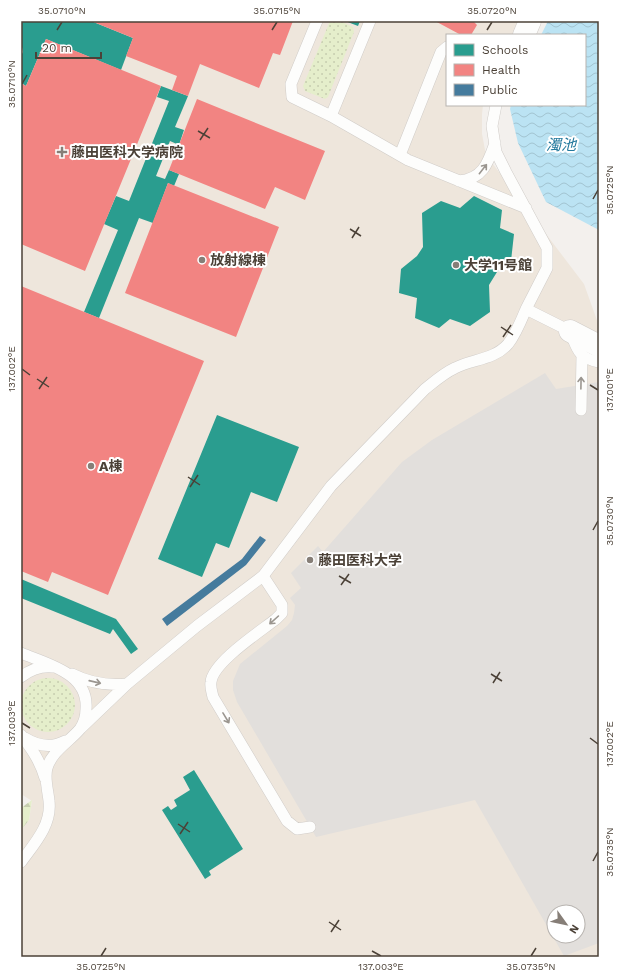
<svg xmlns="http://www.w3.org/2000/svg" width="620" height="978" viewBox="0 0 620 978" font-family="'Work Sans','Noto Sans JP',sans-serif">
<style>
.education{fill:#eee6dc;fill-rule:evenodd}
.green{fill:url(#green-dots)}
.forest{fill:url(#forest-firs)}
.parking{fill:#e2dfdc;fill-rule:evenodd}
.water{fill:url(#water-waves)}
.schools{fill:#2a9d8f}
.health{fill:#f28482}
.public{fill:#457b9d}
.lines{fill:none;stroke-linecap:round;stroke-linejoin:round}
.service-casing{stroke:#d0ccc8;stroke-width:12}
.minor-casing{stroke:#d0ccc8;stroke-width:23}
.service{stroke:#fdfdfc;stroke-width:11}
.minor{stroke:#fdfdfc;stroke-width:22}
.oneway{stroke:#9b9690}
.ticks{fill:none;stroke:#4b4137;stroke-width:1.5}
.poi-dot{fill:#867e77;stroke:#fff;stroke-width:1.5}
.labels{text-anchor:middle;stroke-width:4;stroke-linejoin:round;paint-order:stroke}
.poi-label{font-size:14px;font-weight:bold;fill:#4b4137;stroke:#fff;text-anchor:start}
.water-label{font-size:15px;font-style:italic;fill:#23799d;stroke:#fff}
.neatline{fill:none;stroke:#4b4137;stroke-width:1.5}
.ticks-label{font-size:10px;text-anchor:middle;fill:#4b4137}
</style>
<defs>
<pattern id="green-dots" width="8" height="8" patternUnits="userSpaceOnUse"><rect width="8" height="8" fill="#e5eecb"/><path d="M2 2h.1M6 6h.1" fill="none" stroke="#c6cdaf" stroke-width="1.8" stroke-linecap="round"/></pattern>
<pattern id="forest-firs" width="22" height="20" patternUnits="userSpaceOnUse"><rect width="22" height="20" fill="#e5eecb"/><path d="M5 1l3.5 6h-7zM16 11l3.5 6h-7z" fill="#c6cdaf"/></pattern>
<pattern id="water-waves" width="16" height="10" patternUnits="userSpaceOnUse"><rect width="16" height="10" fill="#bbe3f3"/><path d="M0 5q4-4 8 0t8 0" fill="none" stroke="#a2c4d1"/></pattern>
</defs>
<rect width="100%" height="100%" fill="#f3f0ed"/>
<path class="education" d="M21,21H521L515,35H447V105H483L482,114V134L486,155L584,284L599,326V956L598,957H21V830L29,820L32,801L21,794ZM554,912H578V936H554Z"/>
<path class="green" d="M330,21H340L353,27L354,32L328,97L325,99L305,91L303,86Z
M21 705a27 27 0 1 1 54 0a27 27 0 1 1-54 0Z"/>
<path class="forest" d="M32,800L29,820L21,830V808Z"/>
<path class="parking" d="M545,373L556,389L599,382V943L564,956L475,800L316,837L237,702L233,690V681L240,664L287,626L292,620L294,613L295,605L290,598L301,588L291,573L318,546L323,552L402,462L432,440ZM554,912H578V936H554Z"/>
<path class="water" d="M548,21H599V230L546,202L518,143L510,109L511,105H585V35H541Z"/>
<path class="schools" d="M21,21H91L133,38L121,70L46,39L26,86L21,83V56L23,52L21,42Z
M345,21H360L358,26Z
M161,86L188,96L175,127L184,130L179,145L170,141L156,176L165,179L169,170L179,174L174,186L168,183L153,223L139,218L99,318L84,312L118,230L104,224L116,196L129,201L169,101L157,97Z
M474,196L502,210L500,228L514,234L511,261L497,272L489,285L490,312L470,326L450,319L439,328L415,318L417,298L399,293L401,269L417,256L423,247L422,213L441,201L460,208Z
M217,415L299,447L277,502L251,492L229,548L216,543L202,577L158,559Z
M21,579L116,619L138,649L131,654L113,629L110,634L21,598Z
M194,770L243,849L209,871L211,875L205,879L162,810L168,806L171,810L177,806L174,800L190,790L183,777Z"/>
<path class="health" d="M91,21H293L280,55L273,53L259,88L200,64L188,96L172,90L177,76L126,56L133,38Z
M435,21H473L477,25L471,35H461Z
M46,39L161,86L85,271L21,244V83L26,86Z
M197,99L325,151L305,200L275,187L265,209L169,170Z
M168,183L279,227L236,337L125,293Z
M21,286L204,361L108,595L52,572L48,582L21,571Z"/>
<path class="public" d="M260,536L266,540L246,565L167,626L162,619L242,559Z"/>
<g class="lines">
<g class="service-casing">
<path id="service" d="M317,21L291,84L292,97L331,116L408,160L526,208
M496,105L492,126L496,152L506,172L547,248V268L526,309
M331,116L370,21
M400,155L441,52L447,47
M459,181C483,179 488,163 495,143
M581,410L582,355
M263,576L282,605V613L276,619C261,631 213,662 211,682C210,687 212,692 213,697L287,821L297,829L310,827
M21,653C47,664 89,673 86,709C86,716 84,723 80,729C69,742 52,751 47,768C44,778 48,790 49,801C52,825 34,844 21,862
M72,674C90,683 108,686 127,684
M21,677C30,670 40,666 52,667
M81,728L127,684L197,626L263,576L331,486L425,389C435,381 444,373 455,368C472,359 494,360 508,344C516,334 521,321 526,309L570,331C577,349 578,358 599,362
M21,735C32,749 40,761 45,778
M25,738C38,746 52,748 65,741"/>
</g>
<g class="minor-casing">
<path id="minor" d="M524,35L530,21
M570,331L599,346"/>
</g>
<use href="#service" class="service"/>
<use href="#minor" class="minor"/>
</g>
<defs><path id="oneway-shaft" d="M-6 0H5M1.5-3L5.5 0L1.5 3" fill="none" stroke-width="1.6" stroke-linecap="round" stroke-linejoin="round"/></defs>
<g class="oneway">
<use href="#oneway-shaft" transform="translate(483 169) rotate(-52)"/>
<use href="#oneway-shaft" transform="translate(581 383) rotate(-89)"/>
<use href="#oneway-shaft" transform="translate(274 620) rotate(138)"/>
<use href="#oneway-shaft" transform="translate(95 682) rotate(13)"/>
<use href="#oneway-shaft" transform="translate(226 718) rotate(59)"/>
</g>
<path class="ticks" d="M57,30L62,22M272,30L277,22M487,30L492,22M22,84L27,75M198,131L210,138M200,140L208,128M593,199L598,190M350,229L361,236M352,238L359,227M501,327L513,335M503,337L511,325M22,369L30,375M37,379L49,387M590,385L598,390M39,389L47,377M188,477L200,485M190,487L198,475M593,530L598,521M339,576L351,583M341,585L349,574M491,674L502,681M493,683L500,672M22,723L30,728M590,738L598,744M178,824L190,832M180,834L188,822M593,861L598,852M329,922L341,930M331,932L339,920M372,951L381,956M101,956L106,948M531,956L536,948"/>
<g class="poi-dot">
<path d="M60 146h4v4h4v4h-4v4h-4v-4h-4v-4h4z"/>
<circle cx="202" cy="260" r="4"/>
<circle cx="456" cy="265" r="4"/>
<circle cx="91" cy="466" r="4"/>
<circle cx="310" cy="560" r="4"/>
</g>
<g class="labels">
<g class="poi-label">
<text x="71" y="157">藤田医科大学病院</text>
<text x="210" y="265">放射線棟</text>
<text x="464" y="270">大学11号館</text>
<text x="99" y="471">A棟</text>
<text x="318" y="565">藤田医科大学</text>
</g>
<g class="water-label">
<text x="561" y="150">濁池</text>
</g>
</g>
<rect width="620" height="978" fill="none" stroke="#ffffff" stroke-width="44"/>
<rect x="446" y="34" width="140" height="72" fill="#ffffff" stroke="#b7b3af"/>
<rect x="454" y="44" width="20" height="12" fill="#2a9d8f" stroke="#b7b3af"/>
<text x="482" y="54" font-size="12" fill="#4b4137">Schools</text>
<rect x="454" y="64" width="20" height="12" fill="#f28482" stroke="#b7b3af"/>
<text x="482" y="74" font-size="12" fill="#4b4137">Health</text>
<rect x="454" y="84" width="20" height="12" fill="#457b9d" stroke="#b7b3af"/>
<text x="482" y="94" font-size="12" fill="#4b4137">Public</text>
<g transform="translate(566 924) rotate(123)"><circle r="19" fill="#ffffff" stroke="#b7b3af"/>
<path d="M0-3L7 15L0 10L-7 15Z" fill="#867e77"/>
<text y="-6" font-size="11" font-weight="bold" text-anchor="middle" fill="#4b4137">N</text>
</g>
<path d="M36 52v6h65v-6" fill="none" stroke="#4b4137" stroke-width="2"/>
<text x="42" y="52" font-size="12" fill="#4b4137" stroke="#ffffff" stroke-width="3" paint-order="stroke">20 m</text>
<rect x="22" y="22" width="576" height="934" class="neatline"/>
<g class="ticks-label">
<text x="62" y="14">35.0710°N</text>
<text x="277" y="14">35.0715°N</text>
<text x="492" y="14">35.0720°N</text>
<text transform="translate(11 84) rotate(-90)" y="4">35.0710°N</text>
<text transform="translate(609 190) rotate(-90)" y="4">35.0725°N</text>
<text transform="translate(11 369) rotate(-90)" y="4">137.002°E</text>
<text transform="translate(609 390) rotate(-90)" y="4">137.001°E</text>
<text transform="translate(609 521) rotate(-90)" y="4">35.0730°N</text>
<text transform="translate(11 723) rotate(-90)" y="4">137.003°E</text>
<text transform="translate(609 744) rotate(-90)" y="4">137.002°E</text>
<text transform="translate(609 852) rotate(-90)" y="4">35.0735°N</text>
<text x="101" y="970">35.0725°N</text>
<text x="381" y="970">137.003°E</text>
<text x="531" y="970">35.0735°N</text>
</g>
</svg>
